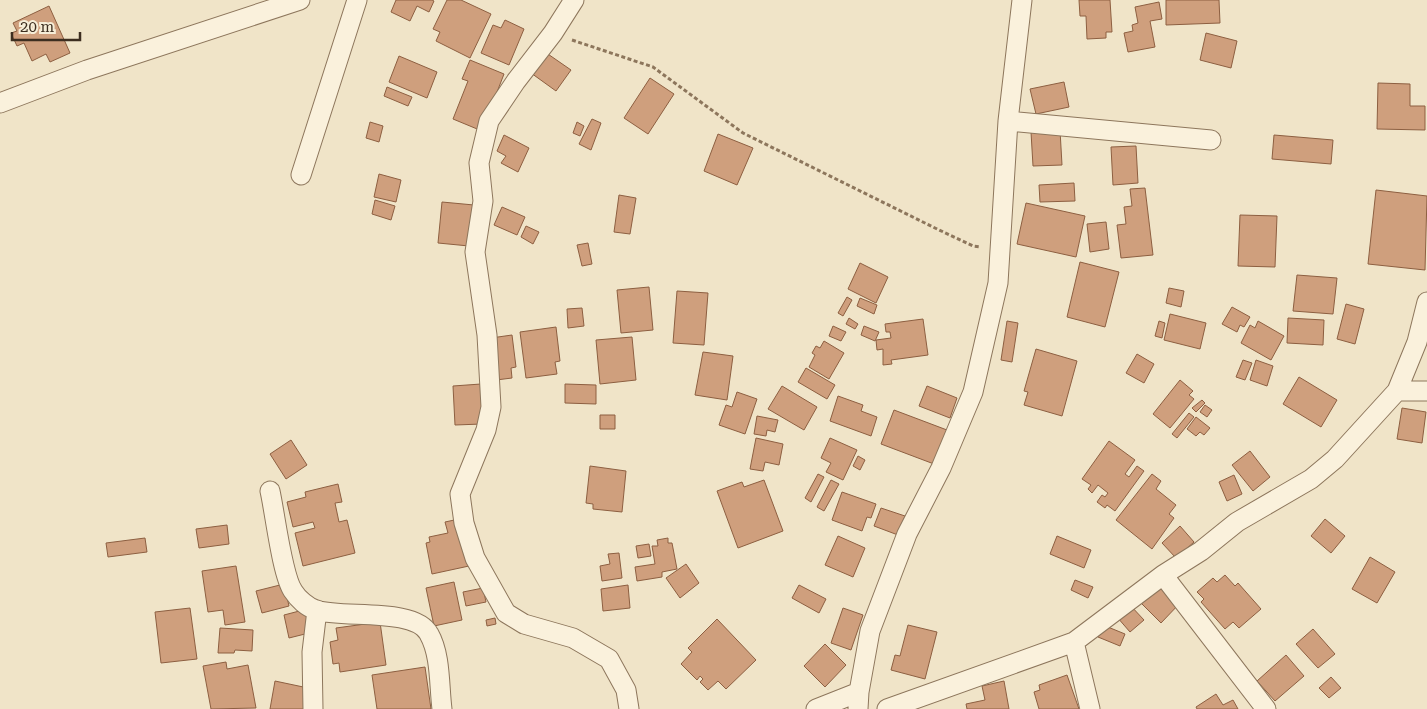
<svg xmlns="http://www.w3.org/2000/svg" width="1427" height="709" viewBox="0 0 1427 709" font-family="'Roboto Serif',serif">
<style>
.building{fill:#cf9f7d;stroke:#8d5f41}
.lines{fill:none;stroke-linecap:round;stroke-linejoin:round}
.street-casing{stroke:#8d765c;stroke-width:21}
.path{stroke:#8d765c;stroke-width:3;stroke-dasharray:4 2.5;stroke-linecap:butt}
.street{stroke:#faf1dc;stroke-width:19}
</style>
<rect width="100%" height="100%" fill="#f0e4c8"/>
<path class="building" d="M396,0H432L434,1L429,12L417,6L410,21L391,12Z
M447,0H461L491,14L470,58L436,41L440,32L433,29Z
M1079,0H1110L1112,32H1106V38L1087,39L1086,16H1080Z
M1166,0H1219L1220,23L1166,25Z
M1159,2L1162,19L1150,21L1155,47L1128,52L1124,33L1133,31L1132,25L1138,23L1135,7Z
M49,6L70,53L50,62L46,54L32,61L24,43L17,46L11,33L17,31L13,23Z
M505,20L524,29L509,65L481,53L493,25L501,28Z
M1206,33L1237,41L1231,68L1200,60Z
M545,52L571,70L556,91L531,73Z
M399,56L437,72L427,98L389,82Z
M470,60L504,74L482,131L453,119L468,81L462,79Z
M650,78L674,94L648,134L624,118Z
M1064,82L1069,107L1036,114L1030,89Z
M1378,83L1410,84V106H1425V130L1377,129Z
M387,87L412,97L408,106L384,96Z
M592,119L601,123L591,150L579,144Z
M370,122L383,126L379,142L366,138Z
M577,122L584,126L580,136L573,133Z
M1060,130L1062,165L1033,166L1031,132Z
M718,134L753,148L737,185L704,171Z
M504,135L529,148L518,172L501,163L506,156L497,151Z
M1274,135L1333,140L1331,164L1272,159Z
M1136,146L1138,183L1113,185L1111,147Z
M379,174L401,180L396,202L374,197Z
M1074,183L1075,201L1040,202L1039,185Z
M1145,188L1153,255L1121,258L1117,225L1126,224L1124,207L1132,206L1130,189Z
M1376,190L1427,196L1425,270L1368,264Z
M619,195L636,198L630,234L614,232Z
M375,200L395,206L391,220L372,214Z
M442,202L474,205L469,246L438,243Z
M1026,203L1085,216L1076,257L1017,244Z
M502,207L525,217L517,235L494,225Z
M1240,215L1277,216L1275,267L1238,266Z
M1106,222L1109,249L1090,252L1087,224Z
M526,226L539,232L533,244L521,237Z
M588,243L592,264L582,266L577,245Z
M1080,262L1119,272L1105,327L1067,317Z
M860,263L888,277L876,303L848,289Z
M1297,275L1337,278L1333,314L1293,311Z
M649,287L653,330L621,333L617,290Z
M1169,288L1184,291L1181,307L1166,303Z
M677,291L708,293L704,345L673,343Z
M847,297L852,300L843,316L838,313Z
M860,298L877,305L874,314L857,306Z
M1346,304L1364,309L1355,344L1337,339Z
M1232,307L1250,317L1244,327L1240,325L1237,332L1222,324Z
M582,308L584,326L568,328L567,309Z
M1170,314L1206,323L1200,349L1164,340Z
M849,318L858,324L855,329L846,324Z
M1288,318L1324,320L1323,345L1287,343Z
M923,319L928,355L891,360L892,364L883,365V349L877,350L876,340L891,338L890,332H886L885,324Z
M1007,321L1018,323L1012,362L1001,360Z
M1159,321L1165,323L1162,338L1155,336Z
M1258,321L1284,336L1271,360L1241,343L1250,325L1255,328Z
M833,326L846,332L841,341L829,336Z
M864,326L879,332L875,341L861,335Z
M556,327L560,361L555,362L557,374L526,378L520,332Z
M512,335L516,367L511,368L512,378L496,380L491,338Z
M632,337L636,380L600,384L596,340Z
M824,341L844,353L829,379L809,367L815,355L812,353L816,346L820,348Z
M1036,349L1077,361L1062,416L1024,405L1028,392L1024,391Z
M703,352L733,356L727,400L695,395Z
M1137,354L1154,364L1144,383L1126,373Z
M1243,360L1252,363L1245,380L1236,377Z
M1256,360L1273,366L1267,386L1250,380Z
M806,368L835,385L827,399L798,382Z
M1299,377L1337,400L1321,427L1283,404Z
M1180,380L1193,391L1189,395L1194,399L1170,428L1153,414Z
M481,384L482,424L455,425L453,386Z
M565,384L596,385V404L565,403Z
M782,386L817,407L804,430L768,409Z
M927,386L957,398L950,418L919,406Z
M737,392L757,399L745,434L719,425L726,405L732,407Z
M838,396L863,405L861,411L877,417L871,436L830,421Z
M1202,400L1205,403L1196,412L1192,408Z
M1205,405L1212,410L1207,417L1200,412Z
M1402,408L1426,412L1422,443L1397,439Z
M894,410L947,430L934,464L881,444Z
M1189,413L1194,417L1177,438L1172,434Z
M600,415H615V429H600Z
M757,416L778,420L775,432L767,430L766,436L754,434Z
M1196,417L1210,428L1204,435L1200,432L1196,436L1187,429Z
M756,438L783,444L779,465L765,462L763,471L750,469Z
M830,438L857,450L843,480L826,472L831,463L821,458Z
M291,440L307,465L286,479L270,454Z
M1109,441L1135,460L1125,474L1129,477L1137,466L1144,471L1115,511L1107,505L1105,508L1097,502L1102,495L1105,497L1108,493L1098,485L1092,493L1088,489L1091,485L1082,479Z
M1250,451L1270,477L1253,491L1232,465Z
M858,456L865,460L860,470L853,466Z
M590,466L626,471L622,512L593,509V504L586,503Z
M818,474L824,477L811,502L805,498Z
M1152,474L1161,481L1156,489L1176,505L1169,514L1174,518L1152,549L1116,520Z
M1234,475L1242,494L1227,501L1219,482Z
M764,480L783,531L738,548L717,491L742,482L744,487Z
M831,480L839,484L824,511L817,507Z
M338,484L342,502L335,503L339,522L347,520L355,553L303,566L295,533L315,528L313,522L293,527L287,502L306,497L305,492Z
M842,492L876,504L871,518L867,517L862,531L832,520Z
M881,508L905,516L898,535L874,526Z
M459,519L469,566L432,574L426,543L430,542L429,537L448,533L445,522Z
M1325,519L1345,536L1331,553L1311,536Z
M227,525L229,544L199,548L196,529Z
M1180,526L1194,542L1176,558L1162,543Z
M838,536L865,548L853,577L825,565Z
M1057,536L1091,550L1084,568L1050,554Z
M145,538L147,552L108,557L106,543Z
M668,538V543H672L677,569L662,572V577L637,581L635,567L655,564L652,546H658L657,540Z
M649,544L651,556L638,558L636,546Z
M619,553L622,578L602,581L600,566L610,564L608,554Z
M1370,557L1395,572L1377,603L1352,589Z
M686,564L699,583L680,598L666,578Z
M236,566L245,622L225,625L223,610L208,612L202,571Z
M1225,575L1235,586L1238,583L1261,609L1239,628L1233,622L1225,629L1201,602L1204,599L1197,592L1213,578L1217,582Z
M1075,580L1093,587L1088,598L1071,590Z
M454,582L462,620L434,626L426,588Z
M1160,582L1181,602L1161,623L1140,602Z
M284,584L289,606L262,613L256,591Z
M628,585L630,608L603,611L601,589Z
M799,585L826,599L819,613L792,598Z
M483,588L486,602L466,606L463,592Z
M1130,605L1144,620L1130,632L1117,617Z
M190,608L197,659L161,663L155,612Z
M843,608L863,615L851,650L831,643Z
M307,609L313,632L289,638L284,615Z
M495,618L496,624L487,626L486,620Z
M717,619L756,660L726,689L718,681L708,690L700,682L703,679L700,676L697,680L681,664L692,652L688,648Z
M380,622L386,665L340,672L339,663L333,664L330,642L338,640L336,628Z
M908,625L937,632L925,679L891,670L895,655L900,656Z
M1103,625L1125,634L1120,646L1098,637Z
M220,628L253,630L252,651L235,650L234,653H218Z
M1313,629L1335,654L1318,668L1296,644Z
M825,644L846,665L825,687L804,666Z
M1286,655L1304,676L1275,701L1257,681Z
M226,662L227,669L248,665L256,708L211,709L203,666Z
M425,667L431,709H377L372,675Z
M1067,675L1079,709H1039L1034,692L1040,690L1039,685Z
M1331,677L1341,688L1329,698L1319,688Z
M275,681L308,688L304,709H270Z
M1004,681L1009,709H967L966,704L985,700L982,686Z
M1216,694L1223,705L1233,700L1238,709H1197L1196,707Z"/>
<g class="lines">
<g class="street-casing">
<path id="street" d="M574,0L553,33L516,81L489,121L479,163L483,201L475,252L487,335L491,407L486,430L460,494L464,523L475,558L506,613L524,624L573,638L609,659L626,690L629,709
M0,103L87,70L300,0
M1008,121L1211,140
M301,175L357,0
M1397,391H1427
M270,491C275,513 282,575 293,591C298,599 307,607 316,610C342,619 415,607 429,634C441,655 439,686 442,709
M1163,575L1266,709
M1074,642L1090,709
M313,709L312,652L317,610
M816,709L859,692
M858,709L859,692L870,631L907,534L941,468L973,392L998,283L1008,121L1022,0
M887,709L1074,642L1163,575L1201,551L1237,522L1311,479L1335,459L1397,391L1417,342L1427,302"/>
</g>
<path class="path" d="M572,40L653,67L743,133L935,228L973,246L981,247"/>
<use href="#street" class="street"/>
</g>
<path d="M12 32v8h68v-8" fill="none" stroke="#3d2e20" stroke-width="2.5"/>
<text x="20" y="32" font-size="15" fill="#3d2e20" stroke="#f7eed8" stroke-width="4" paint-order="stroke">20 m</text>
</svg>
